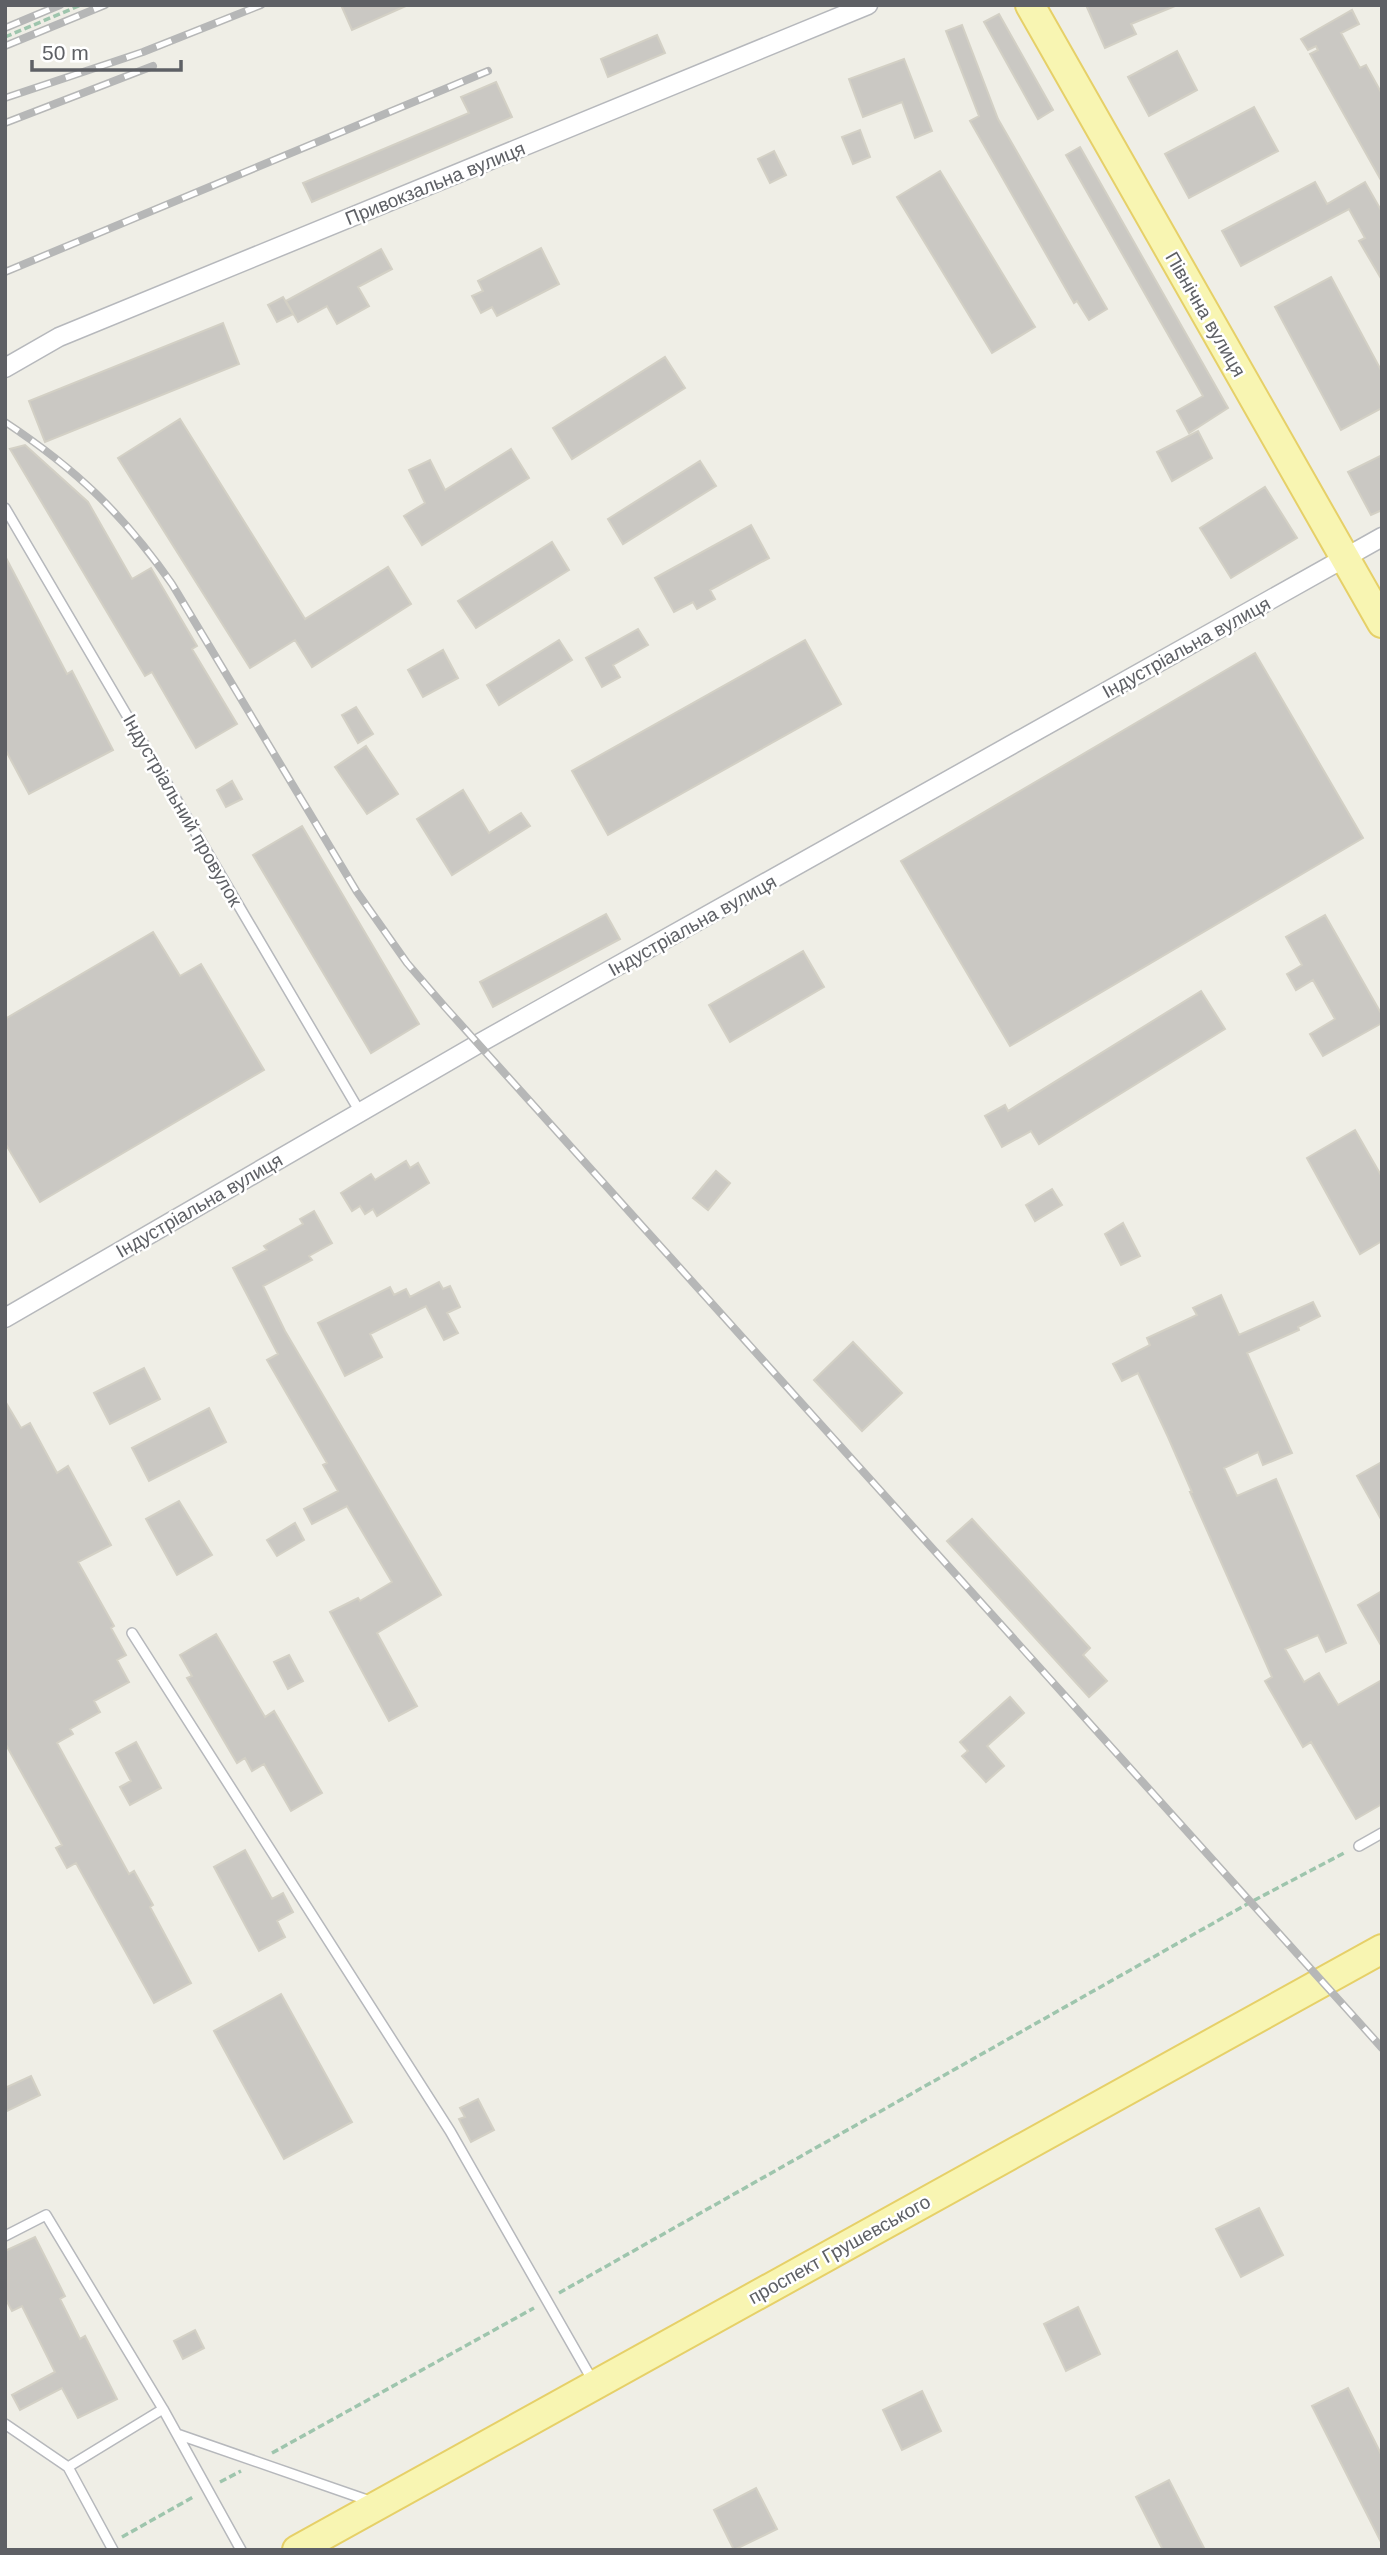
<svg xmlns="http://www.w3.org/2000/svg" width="1387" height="2555" viewBox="0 0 1387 2555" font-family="Helvetica,sans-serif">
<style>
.building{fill:#cac8c3;stroke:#d3d0c5;stroke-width:2}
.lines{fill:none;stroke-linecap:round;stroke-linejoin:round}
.service-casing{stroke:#b6b8bc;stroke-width:12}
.minor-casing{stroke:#b6b8bc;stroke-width:21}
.primary-casing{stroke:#e6d068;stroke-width:32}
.path{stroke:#9ec5ad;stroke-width:3.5;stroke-dasharray:7 3.5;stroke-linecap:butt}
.service{stroke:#fff;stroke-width:9}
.minor{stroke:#fff;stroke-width:18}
.primary{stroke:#f8f5b2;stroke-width:28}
.rail-casing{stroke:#b6b7b7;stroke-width:8}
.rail{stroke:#fff;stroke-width:5;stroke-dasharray:16;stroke-linecap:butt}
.labels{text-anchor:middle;stroke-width:5;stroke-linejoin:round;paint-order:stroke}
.street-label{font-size:19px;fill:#5e6065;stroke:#fff}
</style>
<rect width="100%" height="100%" fill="#efeee6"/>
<path class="building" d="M341,5H408L352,30Z
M1086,5H1175V6L1131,24L1136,34L1105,48Z
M1352,10L1359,24L1341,33L1360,68L1366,65L1382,94V182L1310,54L1318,50L1316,46L1308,50L1301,39Z
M999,14L1053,110L1038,119L984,22Z
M962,25L998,119L1107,309L1089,320L1077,301L1074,303L970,121L979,116L946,31Z
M657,35L665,53L608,77L601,59Z
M1177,51L1197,90L1149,116L1128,77Z
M904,59L932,131L915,138L902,102L863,117L849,79Z
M496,82L512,117L312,202L303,183L469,113L461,97Z
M1254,107L1278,151L1189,198L1165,154Z
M860,130L870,157L853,164L842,137Z
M1080,147L1228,408L1189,433L1177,411L1203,396L1066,155Z
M774,151L786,175L770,183L758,159Z
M940,171L1035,327L992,353L897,197Z
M1315,182L1327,204L1365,182L1382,212V280L1359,241L1365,238L1349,209L1241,266L1222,231Z
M541,248L559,284L497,316L492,307L481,313L472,296L483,291L478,281Z
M381,249L392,269L358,287L369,306L337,324L327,306L298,322L286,301Z
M1331,277L1382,372V408L1341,430L1275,307Z
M283,297L293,314L277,322L268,305Z
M223,323L239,364L45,442L29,401Z
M665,357L685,388L572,459L553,428Z
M180,419L305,619L388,567L411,604L312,667L295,640L250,668L118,458Z
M1198,431L1212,458L1172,481L1157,452Z
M25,445L88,502L132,579L151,568L197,646L192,649L237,724L196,748L152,672L145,676L10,449Z
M511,449L529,478L422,545L404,516L425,503L409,470L430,460L445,490Z
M1382,455V510L1371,515L1348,472Z
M700,461L716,486L623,544L608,519Z
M1265,487L1297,538L1231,578L1200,528Z
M751,525L769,558L710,590L715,599L697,609L693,602L674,612L655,578Z
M552,542L569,570L476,628L458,601Z
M5,556L67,674L72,671L113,750L29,794L5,749Z
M638,629L648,645L613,665L620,677L602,687L586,658Z
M559,640L572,660L499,705L487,685Z
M805,640L841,704L608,835L572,771Z
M443,650L458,678L423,697L408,670Z
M1255,653L1363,838L1010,1046L901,861Z
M356,707L373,734L358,743L342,715Z
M366,746L398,794L367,814L335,767Z
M232,781L242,799L226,807L217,790Z
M463,790L489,833L521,813L530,826L452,875L417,819Z
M302,826L419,1024L371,1053L253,855Z
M606,914L620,939L493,1007L480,982Z
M1325,915L1382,1015V1023L1323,1056L1310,1034L1335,1019L1313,980L1296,990L1287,974L1302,965L1286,937Z
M153,932L180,976L201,964L264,1070L40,1202L5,1143V1019Z
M803,951L824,987L730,1042L709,1005Z
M1201,991L1225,1029L1039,1144L1031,1131L1002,1147L985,1116L1005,1105L1008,1111Z
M1355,1130L1382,1177V1241L1360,1254L1307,1158Z
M406,1161L410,1168L418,1163L429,1183L377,1216L373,1209L365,1214L360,1206L352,1211L341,1193L371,1174L375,1180Z
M716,1171L730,1183L708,1210L693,1198Z
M1052,1189L1062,1205L1035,1221L1026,1205Z
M314,1211L332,1243L309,1256L312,1260L263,1286L285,1331L441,1595L377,1633L417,1706L389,1721L330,1612L358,1598L360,1601L392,1582L347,1506L312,1524L304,1509L338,1491L323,1465L327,1463L267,1360L278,1354L233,1268L267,1250L264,1246L303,1224L300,1219Z
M1123,1223L1140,1256L1121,1265L1105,1234Z
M439,1282L443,1289L450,1286L460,1307L447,1313L458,1333L444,1340L426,1306L370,1334L382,1357L345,1376L318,1323L390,1287L394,1295L406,1289L410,1297Z
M1221,1295L1239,1335L1313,1302L1320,1316L1298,1327L1299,1330L1247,1353L1292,1453L1263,1465L1258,1452L1224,1468L1237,1496L1276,1479L1346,1643L1326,1652L1318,1635L1285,1649L1304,1682L1319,1673L1338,1705L1382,1680V1804L1356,1819L1311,1742L1303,1747L1265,1681L1272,1677L1190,1492H1192L1168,1437L1138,1373L1122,1381L1113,1364L1150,1345L1147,1338L1197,1315L1193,1308Z
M853,1342L902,1393L862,1431L814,1380Z
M144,1368L160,1399L110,1424L94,1393Z
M5,1401L21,1428L30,1423L57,1473L68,1466L111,1545L78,1562L114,1626L111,1628L126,1655L117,1660L129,1682L94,1701L100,1712L70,1729L73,1734L57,1743L129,1874L134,1871L153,1905L150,1907L191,1983L154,2003L76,1863L67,1868L56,1848L62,1845L5,1743Z
M209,1408L226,1442L149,1481L132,1448Z
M1382,1462V1521L1357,1476Z
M179,1501L212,1555L177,1575L146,1519Z
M972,1519L1090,1648L1083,1655L1107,1681L1089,1697L947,1541Z
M295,1523L304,1540L277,1556L267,1540Z
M1382,1591V1647L1358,1605Z
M216,1634L265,1717L274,1711L322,1793L291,1811L264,1764L252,1771L245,1758L237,1763L187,1678L192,1676L180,1655Z
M289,1655L303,1681L288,1689L274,1662Z
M1010,1697L1024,1713L987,1746L1004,1766L986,1782L962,1756L968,1751L960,1742Z
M136,1742L161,1788L130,1805L120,1787L131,1781L116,1753Z
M245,1850L272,1899L283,1893L293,1912L277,1921L285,1937L259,1951L214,1867Z
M281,1994L352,2122L284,2159L214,2031Z
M31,2076L40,2095L5,2112V2088Z
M478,2099L494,2130L471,2142L459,2119L465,2117L460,2108Z
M1259,2208L1283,2255L1241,2277L1216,2229Z
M35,2237L65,2296L60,2299L80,2339L85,2336L117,2399L78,2418L62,2388L20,2410L12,2395L55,2372L22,2306L12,2311L5,2298V2251Z
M1078,2307L1100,2354L1066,2371L1044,2324Z
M195,2330L204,2348L183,2359L174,2341Z
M1348,2388L1382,2456V2544L1312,2406Z
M922,2391L941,2431L902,2450L883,2410Z
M1169,2480L1205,2550H1163L1136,2497Z
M756,2488L777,2529L734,2550L714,2510Z"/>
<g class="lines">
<g class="service-casing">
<path id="service" d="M5,508L360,1112
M132,1633L450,2131L594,2383
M1359,1846L1382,1833
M5,2236L46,2215L163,2409L68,2467
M163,2409L241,2550
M5,2424L68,2467L113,2550
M177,2434L370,2501"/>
</g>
<g class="minor-casing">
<path id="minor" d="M5,368L59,337L868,5
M5,1318L478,1044L1382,537"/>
</g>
<g class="primary-casing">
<path id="primary" d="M1030,5L1382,623
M297,2550L1382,1949"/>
</g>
<path class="path" d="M5,37L81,5
M559,2293L1249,1903L1346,1852
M272,2453L534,2308
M220,2482L241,2471
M122,2537L195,2496"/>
<use href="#service" class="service"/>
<use href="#minor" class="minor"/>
<use href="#primary" class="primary"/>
<g class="rail-casing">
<path id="rail" d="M5,28L60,5
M5,46L105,5
M5,98L143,52L261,5
M5,123L153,66
M5,272L488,71
M5,422C76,469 123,514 172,584L357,892L407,963L445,1007L1382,2048"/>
</g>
<use href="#rail" class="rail"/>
</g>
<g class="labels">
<g class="street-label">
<text transform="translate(435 183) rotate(-22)" y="7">Привокзальна вулиця</text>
<text transform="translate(1206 314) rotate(60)" y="7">Північна вулиця</text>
<text transform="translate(1186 647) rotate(-29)" y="7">Індустріальна вулиця</text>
<text transform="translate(183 810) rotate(60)" y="7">Індустріальний провулок</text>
<text transform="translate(692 925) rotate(-29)" y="7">Індустріальна вулиця</text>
<text transform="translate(199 1205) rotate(-30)" y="7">Індустріальна вулиця</text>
<text transform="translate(839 2249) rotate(-29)" y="7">проспект Грушевського</text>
</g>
</g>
<rect width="1387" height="2555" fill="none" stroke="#5e6065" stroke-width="14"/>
<path d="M32 60v10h149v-10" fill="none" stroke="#5e6065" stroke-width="3.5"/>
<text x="42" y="60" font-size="21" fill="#5e6065" stroke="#ffffff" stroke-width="5" paint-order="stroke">50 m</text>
</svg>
